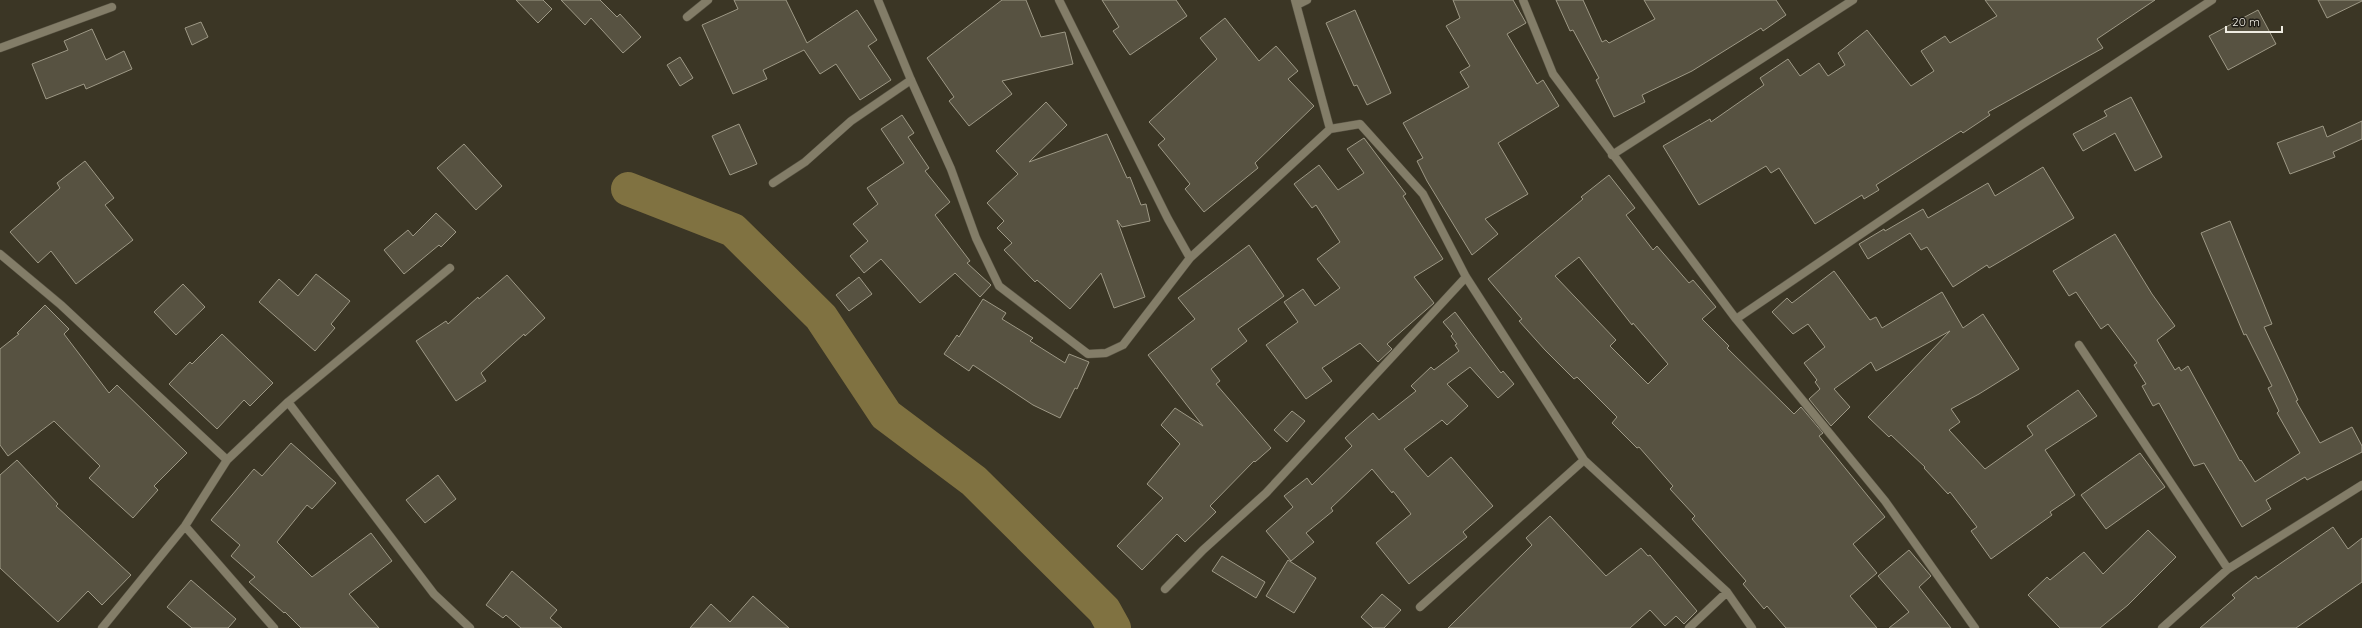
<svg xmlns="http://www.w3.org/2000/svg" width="2362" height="628" viewBox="0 0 2362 628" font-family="Quicksand,sans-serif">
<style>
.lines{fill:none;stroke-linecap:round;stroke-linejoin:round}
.river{stroke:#807241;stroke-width:34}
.building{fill:#575241;stroke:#9e9986;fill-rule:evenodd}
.service-casing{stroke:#585343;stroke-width:9}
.minor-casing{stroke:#585343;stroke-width:9}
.service{stroke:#837d68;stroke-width:8}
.minor{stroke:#837d68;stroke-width:8}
</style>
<rect width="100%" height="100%" fill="#3b3625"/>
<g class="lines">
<path class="river" d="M628,189L733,230L821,317L886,415L974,481L1104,610L1114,628"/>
</g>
<path class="building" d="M516,0H543L552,9L538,23Z
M561,0H600L617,17L620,14L641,37L623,53L591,18L585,25Z
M734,0H786L807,43L857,10L877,40L868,46L891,80L860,100L836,64L820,74L804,50L763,70L767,79L733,94L702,25L738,9Z
M1002,0H1026L1041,37L1065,32L1073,64L1002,81L1012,94L969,126L949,101L954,97L927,58Z
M1102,0H1176L1187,16L1130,55L1113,31L1119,27Z
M1453,0H1513L1526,23L1507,34L1537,84L1543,80L1559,106L1498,143L1528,194L1485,219L1498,234L1472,255L1427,181L1417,161L1423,158L1403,123L1469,87L1460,72L1470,66L1446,26L1460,18Z
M1556,0H1583L1602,42L1606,40L1609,43L1655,19L1644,0H1776L1786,15L1763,31L1761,28L1692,71L1642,95L1645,102L1614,117L1596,80L1599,78L1573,30L1570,31Z
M1985,0H2155L2097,39L2103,48L1988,112L1990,115L1963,133L1961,131L1876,185L1879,190L1864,199L1862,195L1815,224L1779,168L1771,173L1766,166L1699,205L1663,146L1710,119L1711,122L1764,85L1760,78L1788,59L1800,76L1819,63L1828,76L1845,65L1838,53L1867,30L1911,86L1934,71L1921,51L1945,36L1950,43L1997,16Z
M2318,0H2362V1L2327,18Z
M1355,10L1391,93L1367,105L1357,85L1354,86L1326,23Z
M2258,10L2276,44L2228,70L2209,36Z
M1225,18L1259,61L1276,46L1298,71L1288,79L1314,106L1255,163L1258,168L1204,212L1185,189L1190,184L1158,145L1165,139L1149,122L1217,59L1200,38Z
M201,22L208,37L192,45L185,28Z
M92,29L106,60L124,51L132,69L86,89L84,84L46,99L32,64L68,50L64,41Z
M680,57L693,78L680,86L667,65Z
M2131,97L2162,157L2135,171L2115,133L2083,151L2073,134L2107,116L2104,111Z
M1046,102L1067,125L1029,162L1107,134L1127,178L1130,177L1141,205L1146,204L1150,221L1122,227L1117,220L1145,297L1114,308L1101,273L1070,309L1037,280L1035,282L1004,250L1012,243L997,228L1004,221L987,203L1018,174L996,151Z
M902,115L914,133L908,137L929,168L925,171L950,202L935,215L970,261L967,263L991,285L980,297L955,273L920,303L881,259L864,273L850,256L868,241L853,224L878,204L867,188L904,163L881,129Z
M2362,121V139L2333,152L2335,157L2290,174L2277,143L2323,126L2327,137Z
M739,124L757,164L730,175L712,136Z
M1364,138L1406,194L1403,196L1443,259L1414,277L1434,303L1387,344L1392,349L1378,362L1360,343L1322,368L1332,381L1306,399L1266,345L1298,322L1284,302L1303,289L1315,306L1340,288L1317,259L1340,242L1316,205L1312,208L1294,184L1319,165L1338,190L1364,173L1347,149Z
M464,144L502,186L476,210L437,168Z
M85,161L114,198L105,205L133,240L76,284L51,251L38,263L10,232L60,188L57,183Z
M2043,167L2074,218L1989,268L1987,265L1953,287L1927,247L1921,250L1910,233L1868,259L1859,244L1884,229L1885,231L1923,209L1928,218L1988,183L1995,196Z
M1609,175L1635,208L1626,215L1653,250L1657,246L1689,283L1693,280L1716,307L1702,319L1729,346L1727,348L1794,414L1801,407L1823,433L1819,436L1885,517L1853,544L1877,573L1850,596L1877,628H1786L1767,606L1764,609L1743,584L1746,581L1692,519L1695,516L1670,489L1673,486L1639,447L1637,448L1612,423L1617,417L1577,377L1574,379L1545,350L1519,321L1522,319L1488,279L1583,199L1581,197ZM1579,257L1632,325L1633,323L1668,364L1648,384L1610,346L1616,340L1555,276Z
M436,213L456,232L441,247L439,245L404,274L384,250L408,230L413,236Z
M2230,221L2272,324L2264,327L2298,400L2296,401L2320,443L2352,427L2362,446V452L2307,480L2305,477L2266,500L2271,509L2242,527L2204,463L2194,466L2159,403L2153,406L2142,386L2146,384L2134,365L2137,363L2108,324L2101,329L2076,292L2069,296L2053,271L2115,234L2152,294L2175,326L2157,340L2175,370L2179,367L2181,371L2188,366L2240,461L2241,460L2255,482L2300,453L2277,413L2279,411L2268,388L2272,386L2246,334L2244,335L2201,233Z
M1249,245L1284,296L1238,329L1247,341L1211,369L1220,381L1216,384L1271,448L1255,462L1254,461L1210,506L1216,512L1185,542L1177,534L1142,570L1117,546L1163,498L1147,484L1180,444L1161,425L1175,408L1203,426L1148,355L1195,319L1178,298Z
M1834,271L1870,320L1876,317L1882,328L1942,292L1963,328L1983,314L2019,369L1979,394L1951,409L1960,422L1949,430L1985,469L2033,435L2027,426L2078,390L2097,416L2045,450L2075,495L2050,512L2052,515L1991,559L1971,531L1977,527L1950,492L1948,494L1924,468L1925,467L1891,435L1889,437L1868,417L1950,331L1876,371L1871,362L1834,389L1850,407L1831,426L1809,399L1820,389L1815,382L1817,380L1804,363L1825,347L1808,324L1793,334L1772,312L1787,298L1792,303Z
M316,274L350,301L331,324L335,328L315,351L259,302L279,279L298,296Z
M507,275L545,318L525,336L524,334L481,373L486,381L456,401L416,341L446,321L448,324L478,297L479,299Z
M859,277L872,294L849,311L836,295Z
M183,284L205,307L176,335L154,312Z
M983,299L1006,313L1002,319L1033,338L1030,341L1065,363L1069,354L1089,362L1077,389L1075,388L1060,418L1033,405L973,365L969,371L944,354L957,335L959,337Z
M45,305L69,329L64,334L109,393L117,385L187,453L154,486L158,490L133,518L89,478L100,466L54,421L8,456L0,445V349L19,334L17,333Z
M1455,312L1501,373L1503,371L1514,384L1498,398L1470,367L1447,384L1468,406L1447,425L1442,420L1404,449L1428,477L1451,457L1493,506L1463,532L1467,537L1409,584L1376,543L1411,514L1393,491L1392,493L1372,469L1331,508L1333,511L1306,533L1314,542L1291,561L1266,531L1293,507L1284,496L1307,478L1312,485L1352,446L1345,438L1373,413L1379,420L1416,391L1411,386L1431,367L1434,370L1459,351L1455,345L1457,344L1451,336L1453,334L1443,322Z
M222,334L273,383L250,406L244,400L217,429L169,384L190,362L192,364Z
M1292,411L1305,421L1287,442L1274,430Z
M291,443L336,483L312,509L307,505L277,542L312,577L371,533L392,561L349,594L379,628H301L285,612L284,613L249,582L255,577L231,556L240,545L211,520L254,469L262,476Z
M2140,453L2165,487L2106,529L2081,495Z
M17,460L58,504L56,506L131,575L102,605L88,591L58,622L0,568V475Z
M438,475L456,499L425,523L406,500Z
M1550,516L1606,576L1641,548L1648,556L1650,555L1697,611L1684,624L1676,616L1665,626L1650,610L1630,628H1448L1532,545L1526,538Z
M2333,527L2348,549L2362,538V582L2296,628H2200L2235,598L2232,595L2256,576L2258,579Z
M2148,530L2176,557L2128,605L2100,628H2060L2028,595L2047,577L2050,580L2084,552L2103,574Z
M1909,550L1931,576L1919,587L1951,628H1889L1909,612L1878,576Z
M1222,556L1265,582L1256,598L1212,571Z
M1288,560L1316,578L1294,613L1266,596Z
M512,571L557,610L550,618L562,628H521L506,615L503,618L486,605Z
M191,580L236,619L228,628H192L167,607Z
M1382,594L1401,610L1384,628H1373L1361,617Z
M753,596L789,628H690L711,604L730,622Z"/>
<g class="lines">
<g class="service-casing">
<path id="service" d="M773,183L805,162L851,121L911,80"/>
</g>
<g class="minor-casing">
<path id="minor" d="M878,0L911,80L951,169L976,238L999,286L1088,354L1106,353L1123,345L1190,258L1330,129L1360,124L1423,194L1466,277L1584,460L1727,592L1752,628
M1059,0L1168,219L1190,258
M1295,0L1330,129
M1523,0L1553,74L1736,319L1885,501L1975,628
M1297,5L1307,0
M687,17L708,0
M0,48L112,7
M1612,155L1853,0
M0,254L61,305L227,460
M1736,319L2023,124L2212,0
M2079,345L2228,569
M288,402L434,594L470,628
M185,526L274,628
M1165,589L1203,550L1266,493L1466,277
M1420,607L1584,460
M102,628L185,526L227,460L288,402L450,268
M1689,628L1727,592
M2162,628L2228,569L2362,485"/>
</g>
<use href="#service" class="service"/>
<use href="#minor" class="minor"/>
</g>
<path d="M2226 26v6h56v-6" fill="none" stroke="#efece2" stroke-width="2"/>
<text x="2232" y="26" font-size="12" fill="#efece2" stroke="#201d16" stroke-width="3" paint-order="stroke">20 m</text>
</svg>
